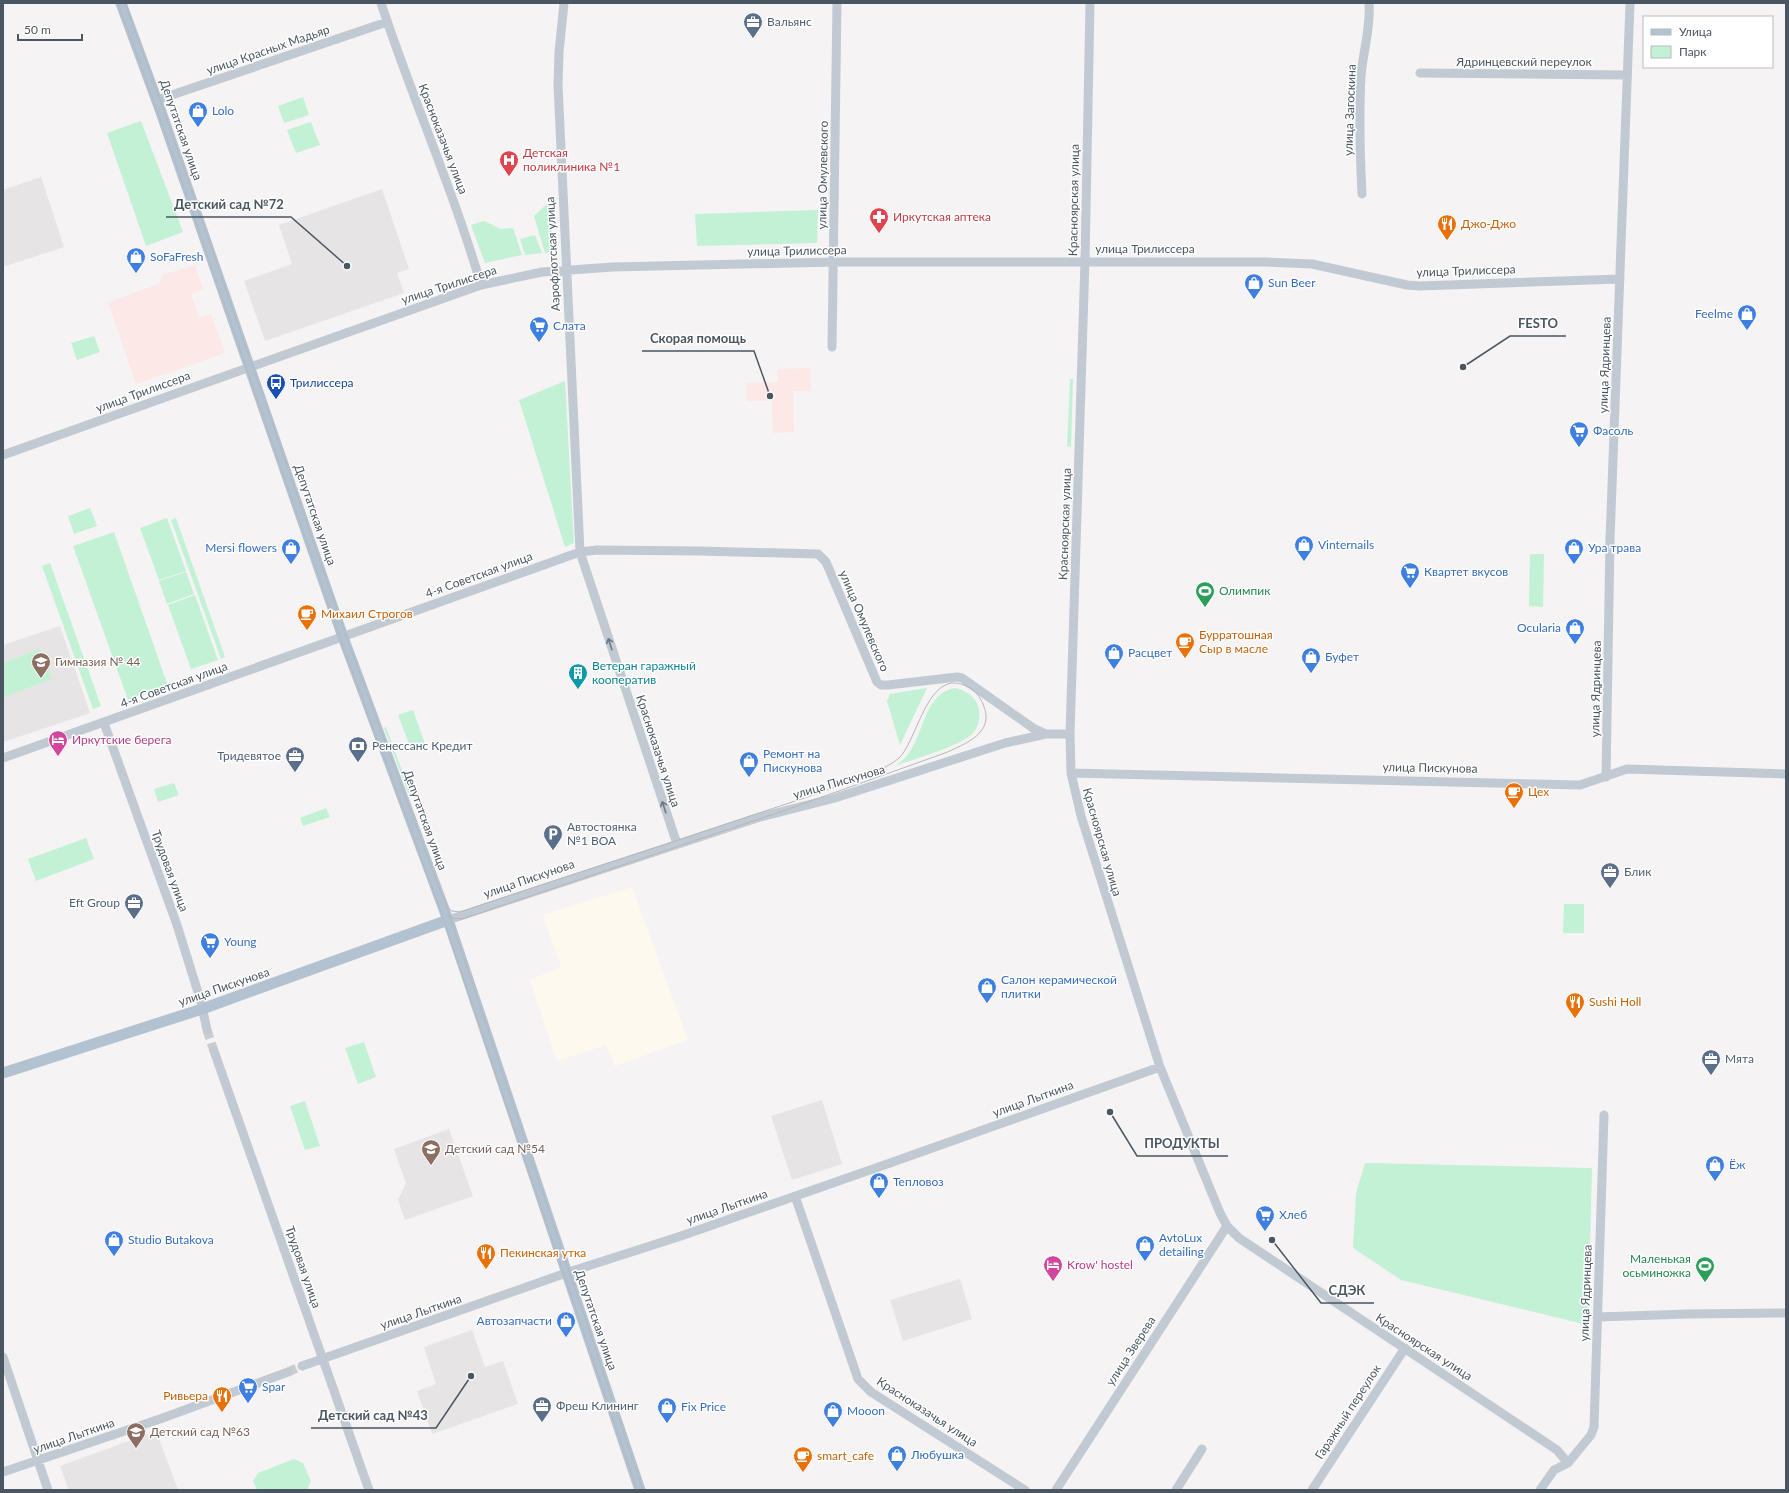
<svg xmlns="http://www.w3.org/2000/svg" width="1789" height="1493" viewBox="0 0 1789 1493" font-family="Lato,sans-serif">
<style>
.commercial{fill:#fdf9ef}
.education{fill:#e6e4e5}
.medical{fill:#fce8e6}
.green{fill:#c3f1d5}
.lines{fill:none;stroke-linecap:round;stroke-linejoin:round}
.minor-tunnel{stroke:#caccce;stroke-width:9;stroke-dasharray:9 4.5;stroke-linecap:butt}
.minor{stroke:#c1cad2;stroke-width:9}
.major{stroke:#b3c2d1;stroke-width:11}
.tram{stroke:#b5b8bd;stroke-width:1}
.oneway{stroke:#6e7983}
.labels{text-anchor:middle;stroke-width:3;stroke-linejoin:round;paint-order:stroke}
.service-label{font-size:12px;fill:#4e5e75;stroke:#fff;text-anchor:start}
.street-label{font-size:12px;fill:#4a5661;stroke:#fff}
.shop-label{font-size:12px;fill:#366cbe;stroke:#fff;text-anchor:start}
.health-label{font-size:12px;fill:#be3a42;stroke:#fff;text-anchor:start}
.food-label{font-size:12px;fill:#c56008;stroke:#fff;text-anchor:start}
.transit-label{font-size:12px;fill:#164399;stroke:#fff;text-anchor:start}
.leisure-label{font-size:12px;fill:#27864d;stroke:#fff;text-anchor:start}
.education-label{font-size:12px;fill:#785e54;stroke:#fff;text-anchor:start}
.culture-label{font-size:12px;fill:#0d838f;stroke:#fff;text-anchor:start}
.hotel-label{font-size:12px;fill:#b23c85;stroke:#fff;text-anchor:start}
.leader{fill:none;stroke:#4a5661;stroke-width:1.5}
.callout-dot{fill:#4a5661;stroke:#fff;stroke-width:1.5}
.callout-label{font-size:13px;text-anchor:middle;font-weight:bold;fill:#4a5661;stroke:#fff;stroke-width:3;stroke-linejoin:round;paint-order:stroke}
</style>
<rect width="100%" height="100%" fill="#f5f3f3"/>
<path class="commercial" d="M632,887L688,1040L615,1066L606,1045L557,1061L530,980L561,967L543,915Z"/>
<path class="education" d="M41,177L64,247L3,267V190Z
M382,189L409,269L397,273L404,293L265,341L244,281L292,264L279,225Z
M60,626L90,713L3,742V645Z
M822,1100L842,1164L792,1180L771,1116Z
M449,1129L473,1196L405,1220L398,1200L406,1183L394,1149Z
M960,1279L972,1319L903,1341L890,1300Z
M472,1330L485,1367L503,1361L518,1404L432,1434L417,1391L436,1384L424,1347Z
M156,1431L178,1490H69L60,1466Z"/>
<path class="medical" d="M195,265L203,289L191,294L199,318L211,314L225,353L136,384L108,302L159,284L162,275Z
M810,368L811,391H793L794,432L773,433L772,401H747L746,383L778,382V369Z"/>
<path class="green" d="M303,97L309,115L284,123L278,106Z
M141,121L183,232L146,246L107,133Z
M311,122L320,145L296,153L287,130Z
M550,201L553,251L545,253L534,216Z
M818,210L817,243L697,246L695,214Z
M484,221L501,229L513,228L522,255L485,263L471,225Z
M535,235L542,253L525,255L520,239Z
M94,336L100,352L77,360L71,343Z
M1070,379H1073L1071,447L1067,446Z
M565,381L574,543L565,547L519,400Z
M90,508L97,526L74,534L68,516Z
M167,518L186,571L159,580L140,528Z
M176,518L225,657L221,659L171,520Z
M114,532L168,686L128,700L73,546Z
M1530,554H1544L1543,607L1529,606Z
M50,563L101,706L93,709L42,566Z
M186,572L194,594L167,604L159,581Z
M195,595L218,660L191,669L168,605Z
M40,649L52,679L3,697V663Z
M927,688L900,745L887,701L890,694Z
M955,688C965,690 975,696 978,706C981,714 979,726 974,732C963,746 913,759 895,766C899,763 902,761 905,758C924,738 923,693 955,688Z
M413,710L425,744L411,749L398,715Z
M386,727L410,792L408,793L384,728Z
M174,783L179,795L158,802L154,789Z
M326,808L330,817L303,826L300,818Z
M86,838L94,859L36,881L28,859Z
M1564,904H1584V933H1563Z
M364,1042L376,1077L358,1084L345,1048Z
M305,1101L320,1146L305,1150L290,1106Z
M1365,1163L1592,1168L1588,1325L1401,1280L1353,1248L1356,1193Z
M294,1459L303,1463L311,1481L307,1490H257L253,1481L258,1473Z"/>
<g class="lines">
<path class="minor-tunnel" d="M207,1030L214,1051
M288,1372L302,1366"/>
<path class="minor" d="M381,3C412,98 453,189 481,285
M564,3L559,52L558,85L580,552L677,844
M1090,3L1085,261L1070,734L1071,773L1081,816L1160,1067L1220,1213L1227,1226L1239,1238L1557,1450L1568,1463
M1420,73L1627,75
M157,100L387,22
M1362,194C1360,155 1359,115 1361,76C1363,51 1371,28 1369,3
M832,347L837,3
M3,455L481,285L542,272L613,267L834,262H1264L1312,264L1407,285L1420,286L1620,279
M104,723L177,925L201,1002L207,1030
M3,758L580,552L597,550L700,551L818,554L826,562L877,682L881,685H888L957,677L962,678L1033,728L1046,734
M1071,773L1580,785L1627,769L1786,774
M1606,777L1610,540L1630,3
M448,920L757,818L835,798L1005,743L1046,734H1070
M214,1051L369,1490
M795,1196L858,1379L871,1392L1025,1490
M1597,1317L1688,1314L1786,1313
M3,1357L48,1490
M302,1366L569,1272L681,1236L890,1163L1160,1067
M3,1472L160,1419L288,1372
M1056,1490L1227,1226
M1176,1490L1202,1449
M1312,1490L1405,1348
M1540,1490L1554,1470L1568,1463L1591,1435L1594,1427L1604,1115"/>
<path class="major" d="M121,3L161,112L343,637L448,920L640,1490
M3,1073L202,1009L448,920"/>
<path class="tram" d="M118,3L158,113L340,638L440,909L637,1490
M125,3L164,111L346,636L450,917L643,1490
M446,906L452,911L460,912C551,881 644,852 735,821C776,807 817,795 856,779C870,773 888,768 899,758C918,740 928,665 968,687C975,690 980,697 983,704C996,733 965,744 945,753L783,811L462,919L453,918L447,915"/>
</g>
<defs><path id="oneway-shaft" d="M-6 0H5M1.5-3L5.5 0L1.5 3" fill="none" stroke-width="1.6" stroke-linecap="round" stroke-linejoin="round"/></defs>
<g class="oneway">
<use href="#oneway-shaft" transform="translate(610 644) rotate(-108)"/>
<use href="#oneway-shaft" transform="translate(664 807) rotate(-108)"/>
</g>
<defs>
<g id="office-pin" transform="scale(1)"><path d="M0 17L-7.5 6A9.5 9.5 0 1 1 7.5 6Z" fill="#5c6f8a" stroke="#fff"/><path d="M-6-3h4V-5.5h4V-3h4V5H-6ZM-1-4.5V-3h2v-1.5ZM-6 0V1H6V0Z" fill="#fff"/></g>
<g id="shop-pin" transform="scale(1)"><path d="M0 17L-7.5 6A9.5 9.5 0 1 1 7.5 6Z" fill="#3f7fe0" stroke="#fff"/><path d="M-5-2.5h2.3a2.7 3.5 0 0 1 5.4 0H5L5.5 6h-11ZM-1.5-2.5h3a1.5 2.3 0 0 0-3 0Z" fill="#fff"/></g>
<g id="hospital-pin" transform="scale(1)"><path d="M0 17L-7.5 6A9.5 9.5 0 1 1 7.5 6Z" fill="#e0444e" stroke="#fff"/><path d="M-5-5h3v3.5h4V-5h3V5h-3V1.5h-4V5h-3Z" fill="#fff"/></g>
<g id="pharmacy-pin" transform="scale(1)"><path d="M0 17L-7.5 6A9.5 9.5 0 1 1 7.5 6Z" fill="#e0444e" stroke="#fff"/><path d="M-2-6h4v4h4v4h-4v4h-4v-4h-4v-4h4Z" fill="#fff"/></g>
<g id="restaurant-pin" transform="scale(1)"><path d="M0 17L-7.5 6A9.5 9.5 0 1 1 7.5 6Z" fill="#e8710a" stroke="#fff"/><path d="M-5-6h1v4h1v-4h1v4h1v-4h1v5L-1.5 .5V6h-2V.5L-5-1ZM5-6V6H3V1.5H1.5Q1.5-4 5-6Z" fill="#fff"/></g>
<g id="supermarket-pin" transform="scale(1)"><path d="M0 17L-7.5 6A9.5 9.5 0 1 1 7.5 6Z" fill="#3f7fe0" stroke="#fff"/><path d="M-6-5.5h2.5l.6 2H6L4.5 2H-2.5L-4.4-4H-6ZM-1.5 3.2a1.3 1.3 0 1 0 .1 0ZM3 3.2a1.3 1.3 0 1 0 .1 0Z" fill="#fff"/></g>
<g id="bus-pin" transform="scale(1)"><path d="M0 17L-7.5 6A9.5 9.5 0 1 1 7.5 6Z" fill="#1a4fb4" stroke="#fff"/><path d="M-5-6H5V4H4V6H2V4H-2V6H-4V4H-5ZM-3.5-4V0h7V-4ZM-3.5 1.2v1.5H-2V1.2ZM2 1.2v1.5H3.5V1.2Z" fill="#fff"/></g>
<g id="stadium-pin" transform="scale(1)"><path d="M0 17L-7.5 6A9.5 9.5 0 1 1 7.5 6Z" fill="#2e9e5b" stroke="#fff"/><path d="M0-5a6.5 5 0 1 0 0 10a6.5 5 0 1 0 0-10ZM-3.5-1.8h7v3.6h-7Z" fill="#fff"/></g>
<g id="cafe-pin" transform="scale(1)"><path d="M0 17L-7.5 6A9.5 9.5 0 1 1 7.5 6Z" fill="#e8710a" stroke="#fff"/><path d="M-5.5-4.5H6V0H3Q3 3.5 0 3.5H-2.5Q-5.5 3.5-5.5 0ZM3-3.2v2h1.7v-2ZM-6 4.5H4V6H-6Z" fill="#fff"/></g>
<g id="school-pin" transform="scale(1)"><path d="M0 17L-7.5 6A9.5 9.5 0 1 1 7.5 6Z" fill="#8d6e63" stroke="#fff"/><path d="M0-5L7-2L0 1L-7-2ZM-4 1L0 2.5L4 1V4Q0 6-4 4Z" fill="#fff"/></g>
<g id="building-pin" transform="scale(1)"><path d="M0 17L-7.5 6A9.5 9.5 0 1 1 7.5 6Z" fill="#0f9aa8" stroke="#fff"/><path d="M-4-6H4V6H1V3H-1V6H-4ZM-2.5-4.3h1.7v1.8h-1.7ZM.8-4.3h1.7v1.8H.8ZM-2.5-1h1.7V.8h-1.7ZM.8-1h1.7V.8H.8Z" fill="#fff"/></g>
<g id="hotel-pin" transform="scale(1)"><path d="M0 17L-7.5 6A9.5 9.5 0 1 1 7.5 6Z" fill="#d1479c" stroke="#fff"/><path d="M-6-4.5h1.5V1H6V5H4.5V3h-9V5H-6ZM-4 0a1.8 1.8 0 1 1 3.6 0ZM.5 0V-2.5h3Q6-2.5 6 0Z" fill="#fff"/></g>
<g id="bank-pin" transform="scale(1)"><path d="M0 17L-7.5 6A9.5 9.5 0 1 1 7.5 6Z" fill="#5c6f8a" stroke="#fff"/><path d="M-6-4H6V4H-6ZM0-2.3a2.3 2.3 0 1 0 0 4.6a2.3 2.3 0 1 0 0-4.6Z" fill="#fff"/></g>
<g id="parking-pin" transform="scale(1)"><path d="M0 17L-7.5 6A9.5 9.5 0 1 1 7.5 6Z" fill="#5c6f8a" stroke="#fff"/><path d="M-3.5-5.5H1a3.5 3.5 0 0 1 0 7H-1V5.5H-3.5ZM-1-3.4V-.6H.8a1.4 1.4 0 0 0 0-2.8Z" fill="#fff"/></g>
</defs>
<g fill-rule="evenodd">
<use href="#office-pin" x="753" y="22"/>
<use href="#shop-pin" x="198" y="111"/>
<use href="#hospital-pin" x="509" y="160"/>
<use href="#pharmacy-pin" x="879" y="217"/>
<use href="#restaurant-pin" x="1447" y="224"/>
<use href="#shop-pin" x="136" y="257"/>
<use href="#shop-pin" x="1254" y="283"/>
<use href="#shop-pin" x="1747" y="314"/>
<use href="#supermarket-pin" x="539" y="326"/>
<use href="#bus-pin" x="276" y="383"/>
<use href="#supermarket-pin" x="1579" y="431"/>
<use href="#shop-pin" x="1304" y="545"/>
<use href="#shop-pin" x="291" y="548"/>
<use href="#shop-pin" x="1574" y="548"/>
<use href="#supermarket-pin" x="1410" y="572"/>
<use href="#stadium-pin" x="1205" y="591"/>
<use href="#cafe-pin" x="307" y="614"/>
<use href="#shop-pin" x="1575" y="628"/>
<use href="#cafe-pin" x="1185" y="642"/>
<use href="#shop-pin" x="1114" y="653"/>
<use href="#shop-pin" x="1311" y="657"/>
<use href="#school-pin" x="41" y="662"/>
<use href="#building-pin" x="578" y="673"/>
<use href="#hotel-pin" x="58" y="740"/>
<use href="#bank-pin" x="358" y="746"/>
<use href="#office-pin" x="295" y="756"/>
<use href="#shop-pin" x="749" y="761"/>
<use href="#cafe-pin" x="1514" y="792"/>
<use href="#parking-pin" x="553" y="834"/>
<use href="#office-pin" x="1610" y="872"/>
<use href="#office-pin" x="134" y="903"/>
<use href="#supermarket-pin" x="210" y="942"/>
<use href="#shop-pin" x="987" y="987"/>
<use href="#restaurant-pin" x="1575" y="1002"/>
<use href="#office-pin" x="1711" y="1059"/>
<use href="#school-pin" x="431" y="1149"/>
<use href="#shop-pin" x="1715" y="1165"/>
<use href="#shop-pin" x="879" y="1182"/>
<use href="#supermarket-pin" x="1265" y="1215"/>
<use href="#shop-pin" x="114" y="1240"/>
<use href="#shop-pin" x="1145" y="1245"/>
<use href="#restaurant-pin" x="486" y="1253"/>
<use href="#hotel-pin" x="1053" y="1265"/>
<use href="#stadium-pin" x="1705" y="1266"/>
<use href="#shop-pin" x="566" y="1321"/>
<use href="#supermarket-pin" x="248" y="1387"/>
<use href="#restaurant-pin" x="222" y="1396"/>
<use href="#office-pin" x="542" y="1406"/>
<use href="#shop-pin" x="667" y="1407"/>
<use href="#shop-pin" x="833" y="1411"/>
<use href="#school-pin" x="136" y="1432"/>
<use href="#shop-pin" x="897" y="1455"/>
<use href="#cafe-pin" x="803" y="1456"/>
</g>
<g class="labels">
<g class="service-label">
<text x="767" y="26">Вальянс</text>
<text x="372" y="750">Ренессанс Кредит</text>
<text x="281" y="760" text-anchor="end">Тридевятое</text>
<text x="567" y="831">Автостоянка<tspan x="567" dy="14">№1 ВОА</tspan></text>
<text x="1624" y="876">Блик</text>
<text x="120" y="907" text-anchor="end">Eft Group</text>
<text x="1725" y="1063">Мята</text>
<text x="556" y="1410">Фрeш Клининг</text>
</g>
<g class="street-label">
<text transform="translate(268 50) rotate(-19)" y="4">улица Красных Мадьяр</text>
<text x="1524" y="66">Ядринцевский переулок</text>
<text transform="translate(1350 110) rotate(-88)" y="4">улица Загоскина</text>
<text transform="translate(181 130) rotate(71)" y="4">Депутатская улица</text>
<text transform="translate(443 139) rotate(69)" y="4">Красноказачья улица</text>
<text transform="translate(823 175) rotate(-89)" y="4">улица Омулевского</text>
<text transform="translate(1074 200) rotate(-89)" y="4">Красноярская улица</text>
<text x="1145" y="253">улица Трилиссера</text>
<text transform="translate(797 251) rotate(-1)" y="4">улица Трилиссера</text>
<text transform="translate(553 254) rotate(-93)" y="4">Аэрофлотская улица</text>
<text transform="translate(1466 271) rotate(-2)" y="4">улица Трилиссера</text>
<text transform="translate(449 285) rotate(-18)" y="4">улица Трилиссера</text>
<text transform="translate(1605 365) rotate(-88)" y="4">улица Ядринцева</text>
<text transform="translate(143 392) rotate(-20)" y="4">улица Трилиссера</text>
<text transform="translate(315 515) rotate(71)" y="4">Депутатская улица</text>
<text transform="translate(1065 524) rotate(-88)" y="4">Красноярская улица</text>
<text transform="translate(479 575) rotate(-20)" y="4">4-я Советская улица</text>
<text transform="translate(864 621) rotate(67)" y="4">улица Омулевского</text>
<text transform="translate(174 685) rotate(-20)" y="4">4-я Советская улица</text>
<text transform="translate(1596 689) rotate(-89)" y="4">улица Ядринцева</text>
<text transform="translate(658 751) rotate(72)" y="4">Красноказачья улица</text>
<text transform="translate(1430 768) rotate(1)" y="4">улица Пискунова</text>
<text transform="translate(839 782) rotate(-16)" y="4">улица Пискунова</text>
<text transform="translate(425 820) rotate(70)" y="4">Депутатская улица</text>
<text transform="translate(1102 842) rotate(74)" y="4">Красноярская улица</text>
<text transform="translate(170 871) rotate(70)" y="4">Трудовая улица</text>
<text transform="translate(529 879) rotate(-19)" y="4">улица Пискунова</text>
<text transform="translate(224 987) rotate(-19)" y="4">улица Пискунова</text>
<text transform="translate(1033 1099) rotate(-20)" y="4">улица Лыткина</text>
<text transform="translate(727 1207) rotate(-19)" y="4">улица Лыткина</text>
<text transform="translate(303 1267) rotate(71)" y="4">Трудовая улица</text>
<text transform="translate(1586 1293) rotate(-88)" y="4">улица Ядринцева</text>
<text transform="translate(421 1312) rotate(-19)" y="4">улица Лыткина</text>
<text transform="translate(596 1320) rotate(71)" y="4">Депутатская улица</text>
<text transform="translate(1424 1347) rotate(33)" y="4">Красноярская улица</text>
<text transform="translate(1131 1351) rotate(-57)" y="4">улица Зверева</text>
<text transform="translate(927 1412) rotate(33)" y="4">Красноказачья улица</text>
<text transform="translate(1348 1412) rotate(-57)" y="4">Гаражный переулок</text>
<text transform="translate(74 1436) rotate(-19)" y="4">улица Лыткина</text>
</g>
<g class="shop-label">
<text x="212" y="115">Lolo</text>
<text x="150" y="261">SoFaFresh</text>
<text x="1268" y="287">Sun Beer</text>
<text x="1733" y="318" text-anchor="end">Feelme</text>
<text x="553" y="330">Слата</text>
<text x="1593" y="435">Фасоль</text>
<text x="1318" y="549">Vinternails</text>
<text x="277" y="552" text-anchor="end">Mersi flowers</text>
<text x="1588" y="552">Ура трава</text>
<text x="1424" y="576">Квартет вкусов</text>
<text x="1561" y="632" text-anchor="end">Ocularia</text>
<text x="1128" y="657">Расцвет</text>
<text x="1325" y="661">Буфет</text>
<text x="763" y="758">Ремонт на<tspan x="763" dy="14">Пискунова</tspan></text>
<text x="224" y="946">Young</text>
<text x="1001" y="984">Салон керамической<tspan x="1001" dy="14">плитки</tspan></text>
<text x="1729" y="1169">Ёж</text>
<text x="893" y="1186">Тепловоз</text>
<text x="1279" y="1219">Хлеб</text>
<text x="1159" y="1242">AvtoLux<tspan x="1159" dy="14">detailing</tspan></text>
<text x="128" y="1244">Studio Butakova</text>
<text x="552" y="1325" text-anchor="end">Автозапчасти</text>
<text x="262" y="1391">Spar</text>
<text x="681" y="1411">Fix Price</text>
<text x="847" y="1415">Mooon</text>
<text x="911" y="1459">Любушка</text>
</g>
<g class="health-label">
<text x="523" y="157">Детская<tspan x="523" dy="14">поликлиника №1</tspan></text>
<text x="893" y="221">Иркутская аптека</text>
</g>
<g class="food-label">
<text x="1461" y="228">Джо-Джо</text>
<text x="321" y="618">Михаил Строгов</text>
<text x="1199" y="639">Бурратошная<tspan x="1199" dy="14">Сыр в масле</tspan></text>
<text x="1528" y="796">Цех</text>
<text x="1589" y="1006">Sushi Holl</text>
<text x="500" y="1257">Пекинская утка</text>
<text x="208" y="1400" text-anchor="end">Ривьера</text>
<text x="817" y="1460">smart_cafe</text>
</g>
<g class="transit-label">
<text x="290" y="387">Трилиссера</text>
</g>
<g class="leisure-label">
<text x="1219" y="595">Олимпик</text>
<text x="1691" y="1263" text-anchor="end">Маленькая<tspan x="1691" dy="14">осьминожка</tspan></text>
</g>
<g class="education-label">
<text x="55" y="666">Гимназия № 44</text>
<text x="445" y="1153">Детский сад №54</text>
<text x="150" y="1436">Детский сад №63</text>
</g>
<g class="culture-label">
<text x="592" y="670">Ветеран гаражный<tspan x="592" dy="14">кооператив</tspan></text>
</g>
<g class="hotel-label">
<text x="72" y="744">Иркутские берега</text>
<text x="1067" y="1269">Krow' hostel</text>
</g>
</g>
<path class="leader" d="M347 266L291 217H166M1463 367L1510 336H1566M770 396L754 351H642M1110 1112L1137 1156H1228M1272 1240L1321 1303H1374M471 1376L436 1428H311"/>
<g class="callout-dot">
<circle cx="347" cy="266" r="4"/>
<circle cx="1463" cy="367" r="4"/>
<circle cx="770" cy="396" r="4"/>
<circle cx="1110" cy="1112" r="4"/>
<circle cx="1272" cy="1240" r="4"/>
<circle cx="471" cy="1376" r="4"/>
</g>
<g class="callout-label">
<text x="229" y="209">Детский сад №72</text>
<text x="1538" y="328">FESTO</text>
<text x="698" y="343">Скорая помощь</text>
<text x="1182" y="1148">ПРОДУКТЫ</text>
<text x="1347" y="1295">СДЭК</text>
<text x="373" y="1420">Детский сад №43</text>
</g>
<rect width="1789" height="1493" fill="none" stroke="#4a5661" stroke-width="8"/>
<rect x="1643" y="16" width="130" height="52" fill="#ffffff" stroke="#b7bbc0"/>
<rect x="1651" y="29" width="20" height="6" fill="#b3c2d1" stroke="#b7bbc0"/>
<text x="1679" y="36" font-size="12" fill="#4a5661">Улица</text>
<rect x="1651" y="46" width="20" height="12" fill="#c3f1d5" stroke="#b7bbc0"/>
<text x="1679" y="56" font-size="12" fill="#4a5661">Парк</text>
<path d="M18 34v6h64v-6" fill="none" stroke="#4a5661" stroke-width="2"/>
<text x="24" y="34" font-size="12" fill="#4a5661" stroke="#ffffff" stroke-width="3" paint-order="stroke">50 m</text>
</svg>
